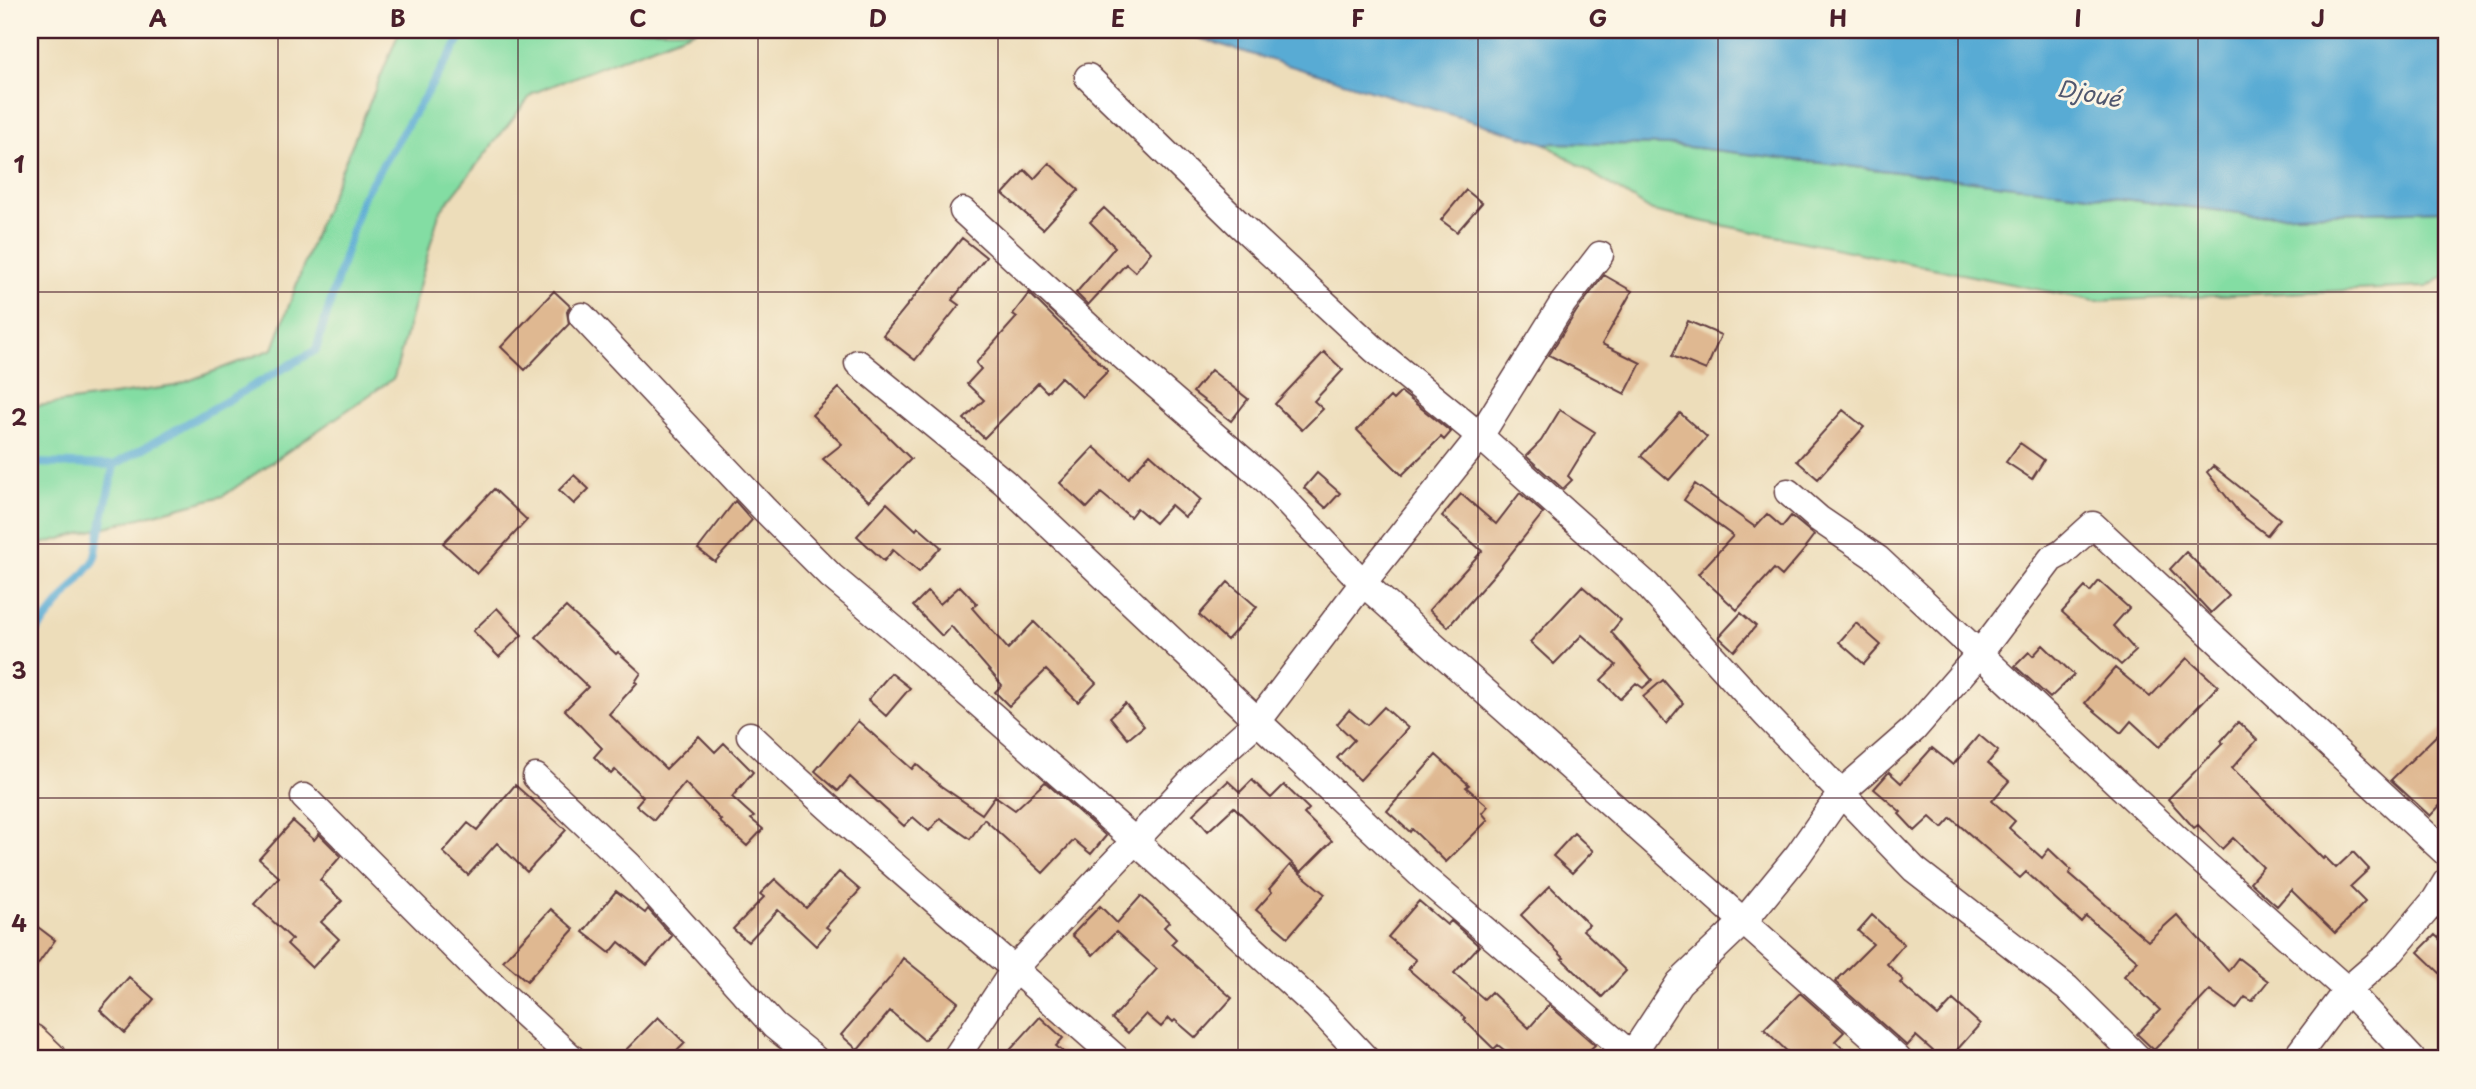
<svg xmlns="http://www.w3.org/2000/svg" width="2476" height="1089" viewBox="0 0 2476 1089" font-family="'Playpen Sans',sans-serif">
<style>
.green{fill:#83dda3;stroke:#667e67;stroke-width:2}
.water{fill:#58abd4;stroke:#516580;stroke-width:2}
.lines{fill:none;stroke-linecap:round;stroke-linejoin:round}
.stream{stroke:#58abd4;stroke-width:8}
.building{fill:#dfb891}
.street-casing{stroke:#623c40;stroke-width:29}
.secondary-casing{stroke:#623c40;stroke-width:41}
.street{stroke:#fff;stroke-width:26}
.secondary{stroke:#fce6c4;stroke-width:38}
.grid{fill:none;stroke:#4a1f2b;stroke-width:2;stroke-opacity:0.55}
.labels{text-anchor:middle;stroke-width:6;stroke-linejoin:round;paint-order:stroke}
.water-label{font-size:23px;font-style:italic;fill:#50576f;stroke:#fcf5e5}
.neatline{fill:none;stroke:#4a1f2b;stroke-width:2.5}
.grid-label{font-size:23px;text-anchor:middle;font-weight:bold;fill:#4a1f2b}
</style>
<rect width="100%" height="100%" fill="#fcf5e5"/>
<filter id="ink" filterUnits="userSpaceOnUse"><feTurbulence type="fractalNoise" baseFrequency=".0143" numOctaves="2"/><feDisplacementMap in="SourceGraphic" scale="14" xChannelSelector="R" yChannelSelector="G"/><feConvolveMatrix kernelMatrix="1 2 1 2 8 2 1 2 1" color-interpolation-filters="sRGB"/></filter>
<filter id="wash" filterUnits="userSpaceOnUse"><feTurbulence type="fractalNoise" baseFrequency=".00686" numOctaves="4" result="noise"/><feDisplacementMap in="SourceGraphic" scale="28" xChannelSelector="R" yChannelSelector="G"/><feGaussianBlur stdDeviation="1.57" result="paint"/><feColorMatrix in="noise" values="0 0 0 0 0 0 0 0 0 0 0 0 0 0 0 0 0 1.4 0 .05"/><feComposite in="paint" operator="in"/></filter>
<g filter="url(#wash)">
<rect width="100%" height="100%" fill="#edddba"/>
<path class="green" d="M400,30H696L533,93L439,213L394,378L223,496L30,547V407L175,386L273,349L318,226Z
M1544,143L1671,145L2256,215L2446,210V275L2427,287L2095,301L1652,211Z"/>
<path class="water" d="M1149,30H2446V210L2256,215L1671,145L1544,143L1192,36Z"/>
<g class="lines">
<path class="stream" d="M30,463L114,465L316,350L362,198L465,31L469,30
M30,639L94,561L114,465"/>
</g>
<g id="blocks">
<path class="building" d="M1049,163L1079,190L1043,229L1003,194L1025,170L1034,179Z
M1466,190L1482,203L1457,232L1441,220Z
M1104,208L1151,252L1135,272L1126,264L1088,305L1076,293L1115,247L1090,222Z
M962,238L986,257L952,300L959,305L915,360L883,335Z
M1604,275L1632,291L1602,344L1641,363L1625,394L1549,355L1576,312Z
M554,291L570,306L567,312L569,324L525,370L501,347Z
M1029,293L1108,371L1082,397L1061,377L1047,392L1038,383L984,438L964,419L984,400L967,384L981,369L976,363L1017,317L1013,314Z
M1688,321L1721,335L1706,370L1672,356Z
M1324,352L1343,370L1314,401L1323,409L1302,430L1275,404Z
M1211,370L1248,399L1231,421L1193,392Z
M839,388L911,459L869,501L823,459L842,444L812,415Z
M1401,392L1451,432L1444,440L1441,437L1402,475L1357,430L1390,397L1393,400Z
M1560,410L1595,432L1568,476L1572,480L1563,489L1526,456L1541,441Z
M1843,410L1864,427L1818,479L1797,461Z
M1680,413L1707,437L1669,480L1641,456Z
M2020,443L2044,460L2032,479L2006,462Z
M1094,447L1128,478L1150,454L1201,500L1185,517L1171,505L1155,523L1137,508L1130,517L1101,493L1087,508L1060,483Z
M2213,466L2280,519L2267,535L2241,515L2207,472Z
M1317,473L1340,493L1326,508L1304,488Z
M574,475L589,489L574,504L559,490Z
M1695,484L1755,527L1767,514L1782,527L1791,516L1814,535L1805,547L1806,548L1782,576L1774,569L1737,610L1698,574L1733,536L1684,500Z
M494,489L527,520L477,574L443,543Z
M1520,493L1543,513L1497,571L1448,627L1429,610L1482,551L1442,516L1461,494L1496,524Z
M735,501L752,520L715,562L698,549Z
M887,503L916,530L918,527L941,547L919,572L893,550L884,561L857,536Z
M2186,552L2229,596L2211,613L2170,569Z
M2099,581L2129,608L2113,626L2136,651L2121,665L2062,612L2085,587L2090,592Z
M1228,582L1257,607L1227,640L1199,615Z
M960,586L977,604L972,608L1008,649L1034,622L1096,683L1078,702L1046,670L1009,706L995,692L1002,685L951,626L942,636L913,606L928,591L940,604Z
M1582,586L1621,620L1611,632L1652,680L1643,688L1636,683L1620,699L1601,680L1616,665L1582,635L1554,664L1530,642Z
M566,607L616,654L618,652L641,673L635,682L637,683L609,714L666,769L699,736L715,752L724,743L753,772L732,797L754,817L751,819L763,829L747,846L719,821L721,820L685,783L654,820L636,805L643,797L615,770L611,774L594,757L602,748L565,710L588,687L536,637Z
M497,608L522,635L499,657L473,631Z
M1741,613L1756,626L1734,651L1719,637Z
M1856,623L1881,645L1864,664L1839,642Z
M2043,645L2074,675L2050,698L2015,666L2029,652L2033,656Z
M2187,658L2218,686L2159,747L2131,721L2121,733L2085,703L2115,668L2150,697Z
M891,673L910,688L886,716L868,700Z
M1663,680L1683,703L1666,724L1643,697Z
M1125,703L1144,726L1128,739L1110,717Z
M1384,707L1408,728L1360,780L1337,758L1354,740L1337,724L1349,710L1367,725Z
M858,721L912,769L916,764L941,786L982,814L995,796L1015,810L1045,782L1106,836L1091,854L1074,840L1043,873L984,819L970,839L940,818L929,831L913,817L904,826L850,777L838,791L815,771Z
M2238,722L2257,740L2232,768L2323,859L2325,857L2336,868L2353,852L2369,869L2350,887L2365,902L2335,933L2291,890L2277,906L2250,882L2263,867L2233,838L2222,849L2198,825L2194,828L2168,799L2223,743L2221,741Z
M2446,726V799L2430,816L2391,780Z
M1979,735L1998,751L1988,763L2009,781L1992,801L2015,821L2009,828L2042,858L2049,849L2071,870L2069,873L2148,941L2177,915L2228,971L2238,958L2268,981L2252,1001L2245,997L2236,1009L2210,990L2154,1050L2137,1034L2160,1010L2124,976L2138,961L2086,916L2081,922L2026,872L2020,878L1951,818L1942,828L1930,817L1915,831L1899,814L1901,812L1874,789L1889,772L1901,783L1932,748L1953,765Z
M1436,755L1469,785L1466,787L1488,806L1482,813L1488,820L1446,862L1412,829L1410,832L1387,811Z
M1252,780L1271,798L1284,785L1309,809L1304,814L1332,841L1301,872L1234,807L1208,831L1193,814L1228,781L1240,792Z
M515,785L566,830L527,872L497,843L468,875L443,852L468,823L477,830Z
M293,821L314,840L319,834L341,856L320,880L342,901L321,922L339,939L312,968L287,944L292,939L254,904L279,877L259,859Z
M1574,833L1593,851L1572,873L1553,856Z
M1290,865L1325,894L1288,937L1256,910L1272,892L1269,889Z
M839,872L860,890L826,927L830,930L816,946L778,910L748,942L733,929L764,897L760,894L775,879L806,908Z
M1550,886L1589,925L1583,930L1626,971L1602,997L1562,959L1564,958L1521,915Z
M616,891L645,913L648,909L672,936L647,965L619,942L610,953L583,932Z
M1141,896L1169,922L1164,927L1176,939L1171,944L1232,998L1196,1038L1175,1020L1173,1022L1169,1018L1161,1027L1146,1014L1128,1033L1112,1019L1157,969L1116,932L1093,955L1072,935L1100,906L1117,923Z
M1419,901L1447,925L1451,921L1479,946L1454,973L1484,999L1491,992L1529,1028L1549,1005L1595,1045L1580,1059H1515L1498,1045L1494,1049L1464,1020L1465,1018L1408,969L1416,960L1388,937Z
M551,909L574,929L527,981L503,961Z
M1872,915L1904,944L1887,964L1903,980L1900,983L1938,1016L1953,1000L1980,1024L1949,1059H1942L1916,1036L1907,1046L1835,982L1873,944L1858,931Z
M30,921L55,940L30,975Z
M2435,935L2446,945V979L2418,952Z
M903,958L958,1002L924,1040L890,1011L858,1050L841,1035L890,978Z
M129,977L154,999L125,1033L100,1010Z
M1800,993L1844,1032L1835,1041L1854,1059H1795L1764,1029Z
M658,1017L685,1043L669,1059H617Z
M1040,1017L1063,1038L1056,1046L1072,1059H1002Z"/>
</g>
</g>
<g filter="url(#ink)">
<use href="#blocks" fill-opacity="0" stroke="#623c40" stroke-width="2"/>
<g class="lines">
<g class="street-casing">
<path id="street" d="M1088,77L1238,223L1375,350L1480,436L1647,585L1766,715L1914,869L2067,988L2139,1059
M963,211L1089,327L1266,480L1363,583L1898,1059
M582,316L763,508L831,576L894,629L1134,840L1317,1007L1366,1059
M858,363L1004,482L1424,878L1636,1059
M1788,492L1819,519L1878,559L2176,838L2347,990L2412,1059
M750,735C868,847 995,950 1117,1059
M536,777L629,865L774,1026L815,1059
M304,797L486,979L573,1059
M955,1059L1015,968L1194,778L1259,720L1363,583L1480,436L1563,303L1600,255
M1629,1059L1679,983L1744,921L1798,855L1842,792L1914,729L1980,653L2051,559L2062,553L2093,525L2446,853
M2295,1059L2347,990L2392,951L2435,900L2446,882"/>
</g>
<g class="secondary-casing">
<path id="secondary" d="M30,1043L47,1059"/>
</g>
<use href="#street" class="street"/>
<use href="#secondary" class="secondary"/>
</g>
</g>
<path class="grid" d="M278,30V1059M518,30V1059M758,30V1059M998,30V1059M1238,30V1059M1478,30V1059M1718,30V1059M1958,30V1059M2198,30V1059M30,292H2446M30,544H2446M30,798H2446"/>
<g class="labels">
<g class="water-label">
<text transform="translate(2089 94) rotate(10)" y="8">Djoué</text>
</g>
</g>
<rect width="2476" height="1089" fill="none" stroke="#fcf5e5" stroke-width="77"/>
<rect x="38" y="38" width="2400" height="1012" class="neatline"/>
<g class="grid-label">
<text x="158" y="27">A</text>
<text x="398" y="27">B</text>
<text x="638" y="27">C</text>
<text x="878" y="27">D</text>
<text x="1118" y="27">E</text>
<text x="1358" y="27">F</text>
<text x="1598" y="27">G</text>
<text x="1838" y="27">H</text>
<text x="2078" y="27">I</text>
<text x="2318" y="27">J</text>
<text x="19" y="173">1</text>
<text x="19" y="426">2</text>
<text x="19" y="679">3</text>
<text x="19" y="932">4</text>
</g>
</svg>
